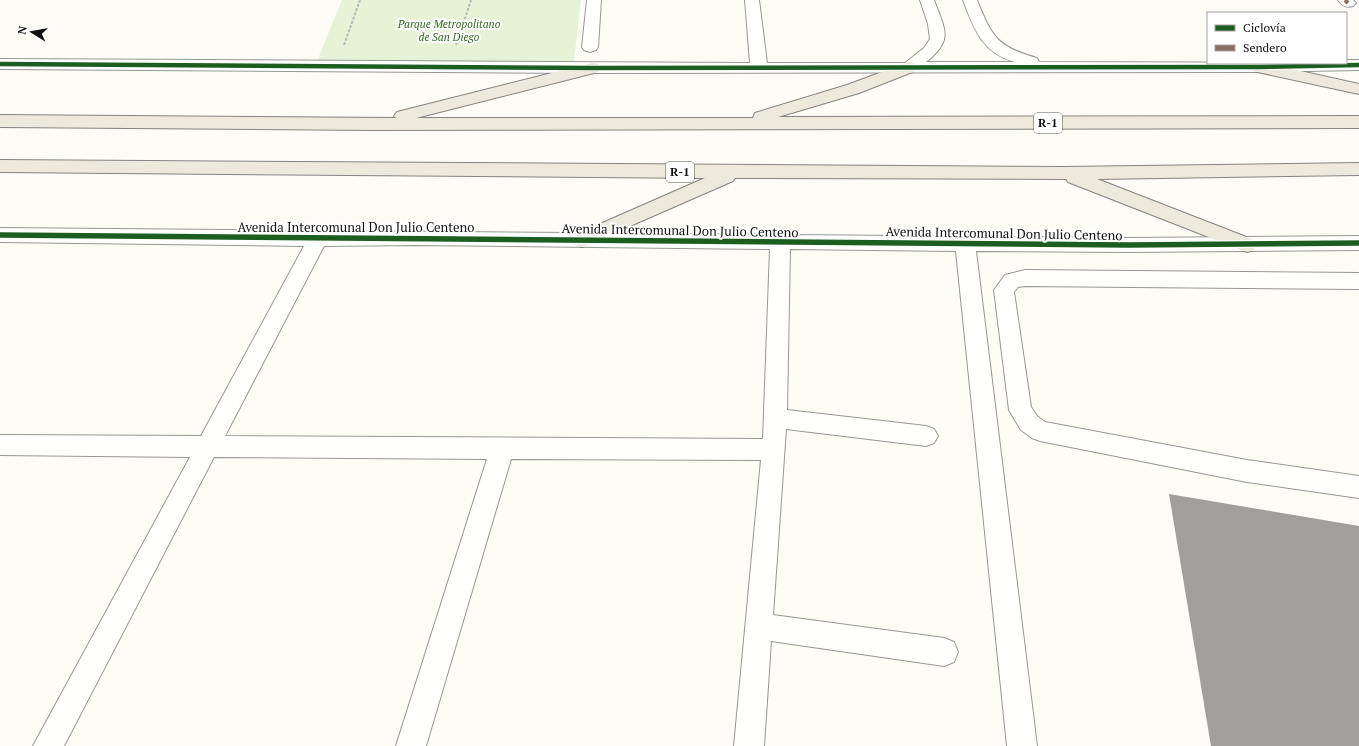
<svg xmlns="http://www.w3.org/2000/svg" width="1359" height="746" viewBox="0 0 1359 746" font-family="'PT Serif',serif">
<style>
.green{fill:#e7f3d7}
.building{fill:#a19f9c}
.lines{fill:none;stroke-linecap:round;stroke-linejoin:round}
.minor-casing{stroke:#979795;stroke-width:2}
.major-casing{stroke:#858482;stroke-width:2}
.path{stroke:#b9b9b8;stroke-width:2;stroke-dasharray:3 1.5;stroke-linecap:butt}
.minor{fill:#fffffe;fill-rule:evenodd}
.major{fill:#ede9dc;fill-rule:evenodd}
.quiet{stroke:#8d6e63;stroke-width:4;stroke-dasharray:8 4;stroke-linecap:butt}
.cycleway-far1-casing{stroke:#fff;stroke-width:6}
.cycleway-casing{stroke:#fff;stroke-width:8}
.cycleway-far1{stroke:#1b5e20;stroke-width:4.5}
.cycleway{stroke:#1b5e20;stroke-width:5.5}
.labels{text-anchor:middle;stroke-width:4;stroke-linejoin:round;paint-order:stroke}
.far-park-label{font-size:11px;font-style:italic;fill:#2f6b1f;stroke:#fff}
.shield{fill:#fff;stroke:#585858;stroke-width:1}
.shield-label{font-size:12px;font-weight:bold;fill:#111}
.street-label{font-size:13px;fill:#111;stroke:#fff}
</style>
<rect width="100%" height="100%" fill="#fdfcf7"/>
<path class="green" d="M342,0H581L574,61H317Z"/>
<path class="building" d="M1169,494L1359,526V746H1211Z"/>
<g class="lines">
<g class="minor-casing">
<path id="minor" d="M587,0H601L598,47L596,50L590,52L584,50L582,47Z
M745,0H759L767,63H905L924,48L930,39L928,24L920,0H934C945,30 954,40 926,62H1015C982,53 974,29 963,0H977C992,37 997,47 1037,58L1039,62L1346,63V60H1359V70L1259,72L592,73L0,69V59L750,63Z
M1338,0H1353L1356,3L1353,6C1346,8 1342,6 1338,0Z
M0,228L1129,238L1359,236V250L1129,252L976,251L1037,746H1007L956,251L790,249L787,410L926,426L934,429L938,436L934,443L926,446L786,429L773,615L944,638L954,642L958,652L954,662L944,666L771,641L764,746H734L761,460L511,459L426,746H396L487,459L214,457L64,746H33L190,457L0,455V435L201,436L304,246L0,242ZM414,245L770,249L763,439L225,436L324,246Z
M1025,270L1359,273V289L1025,286L1018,287L1014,292L1031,407L1037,416L1045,422L1247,460L1359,476V498L1247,482L1040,441L1032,438L1021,430L1009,410L994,290L1005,275Z"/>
</g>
<g class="major-casing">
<path id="major" d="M909,62L915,63L917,67L915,71L859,93L778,117L1359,116V128L372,130L0,127V115L396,118L394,116L397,112L592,63L598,64L600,68L598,72L416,118H753L755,113L847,85Z
M1253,63H1264L1359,84V94L1253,71L1251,67Z
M0,160L1063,167L1359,163V175L1097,179L1254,240L1257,245L1254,250L1247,252L1068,182L1066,179L735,178L733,181L582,247L575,245L572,240L575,235L705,178L0,172Z"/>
</g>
<path class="path" d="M344,45L360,0
M456,45L471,0"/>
<use href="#minor" class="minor"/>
<use href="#major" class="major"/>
<path class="quiet" d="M1345,0L1348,3"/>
<g class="cycleway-far1-casing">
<path id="cycleway-far1" d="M0,64L592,68L1259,67L1359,65"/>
</g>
<g class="cycleway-casing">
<path id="cycleway" d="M0,235L1129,245L1359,243"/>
</g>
<use href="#cycleway-far1" class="cycleway-far1"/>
<use href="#cycleway" class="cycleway"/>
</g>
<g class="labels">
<g class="far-park-label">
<text x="449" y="28">Parque Metropolitano<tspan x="449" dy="13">de San Diego</tspan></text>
</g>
<g class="shield">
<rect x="1034" y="113" width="28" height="20" rx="3"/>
<rect x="666" y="162" width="28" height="20" rx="3"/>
</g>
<g class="shield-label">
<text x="1048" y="127">R-1</text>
<text x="680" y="176">R-1</text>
</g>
<g class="street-label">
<text x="356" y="232">Avenida Intercomunal Don Julio Centeno</text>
<text transform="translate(680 230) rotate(1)" y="5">Avenida Intercomunal Don Julio Centeno</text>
<text transform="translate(1004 233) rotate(1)" y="5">Avenida Intercomunal Don Julio Centeno</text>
</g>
</g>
<rect x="1207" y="12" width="140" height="52" fill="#ffffff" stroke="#a0a0a0"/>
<rect x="1215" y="25" width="20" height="6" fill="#1b5e20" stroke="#a0a0a0"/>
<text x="1243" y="32" font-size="12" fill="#111111">Ciclovía</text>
<rect x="1215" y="45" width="20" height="6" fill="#8d6e63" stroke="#a0a0a0"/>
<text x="1243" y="52" font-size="12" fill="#111111">Sendero</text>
<g transform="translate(32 32) rotate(281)" stroke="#ffffff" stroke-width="3" paint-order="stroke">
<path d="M0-3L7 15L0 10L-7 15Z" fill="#111111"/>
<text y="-6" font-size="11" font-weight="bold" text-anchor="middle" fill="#111111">N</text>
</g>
</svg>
